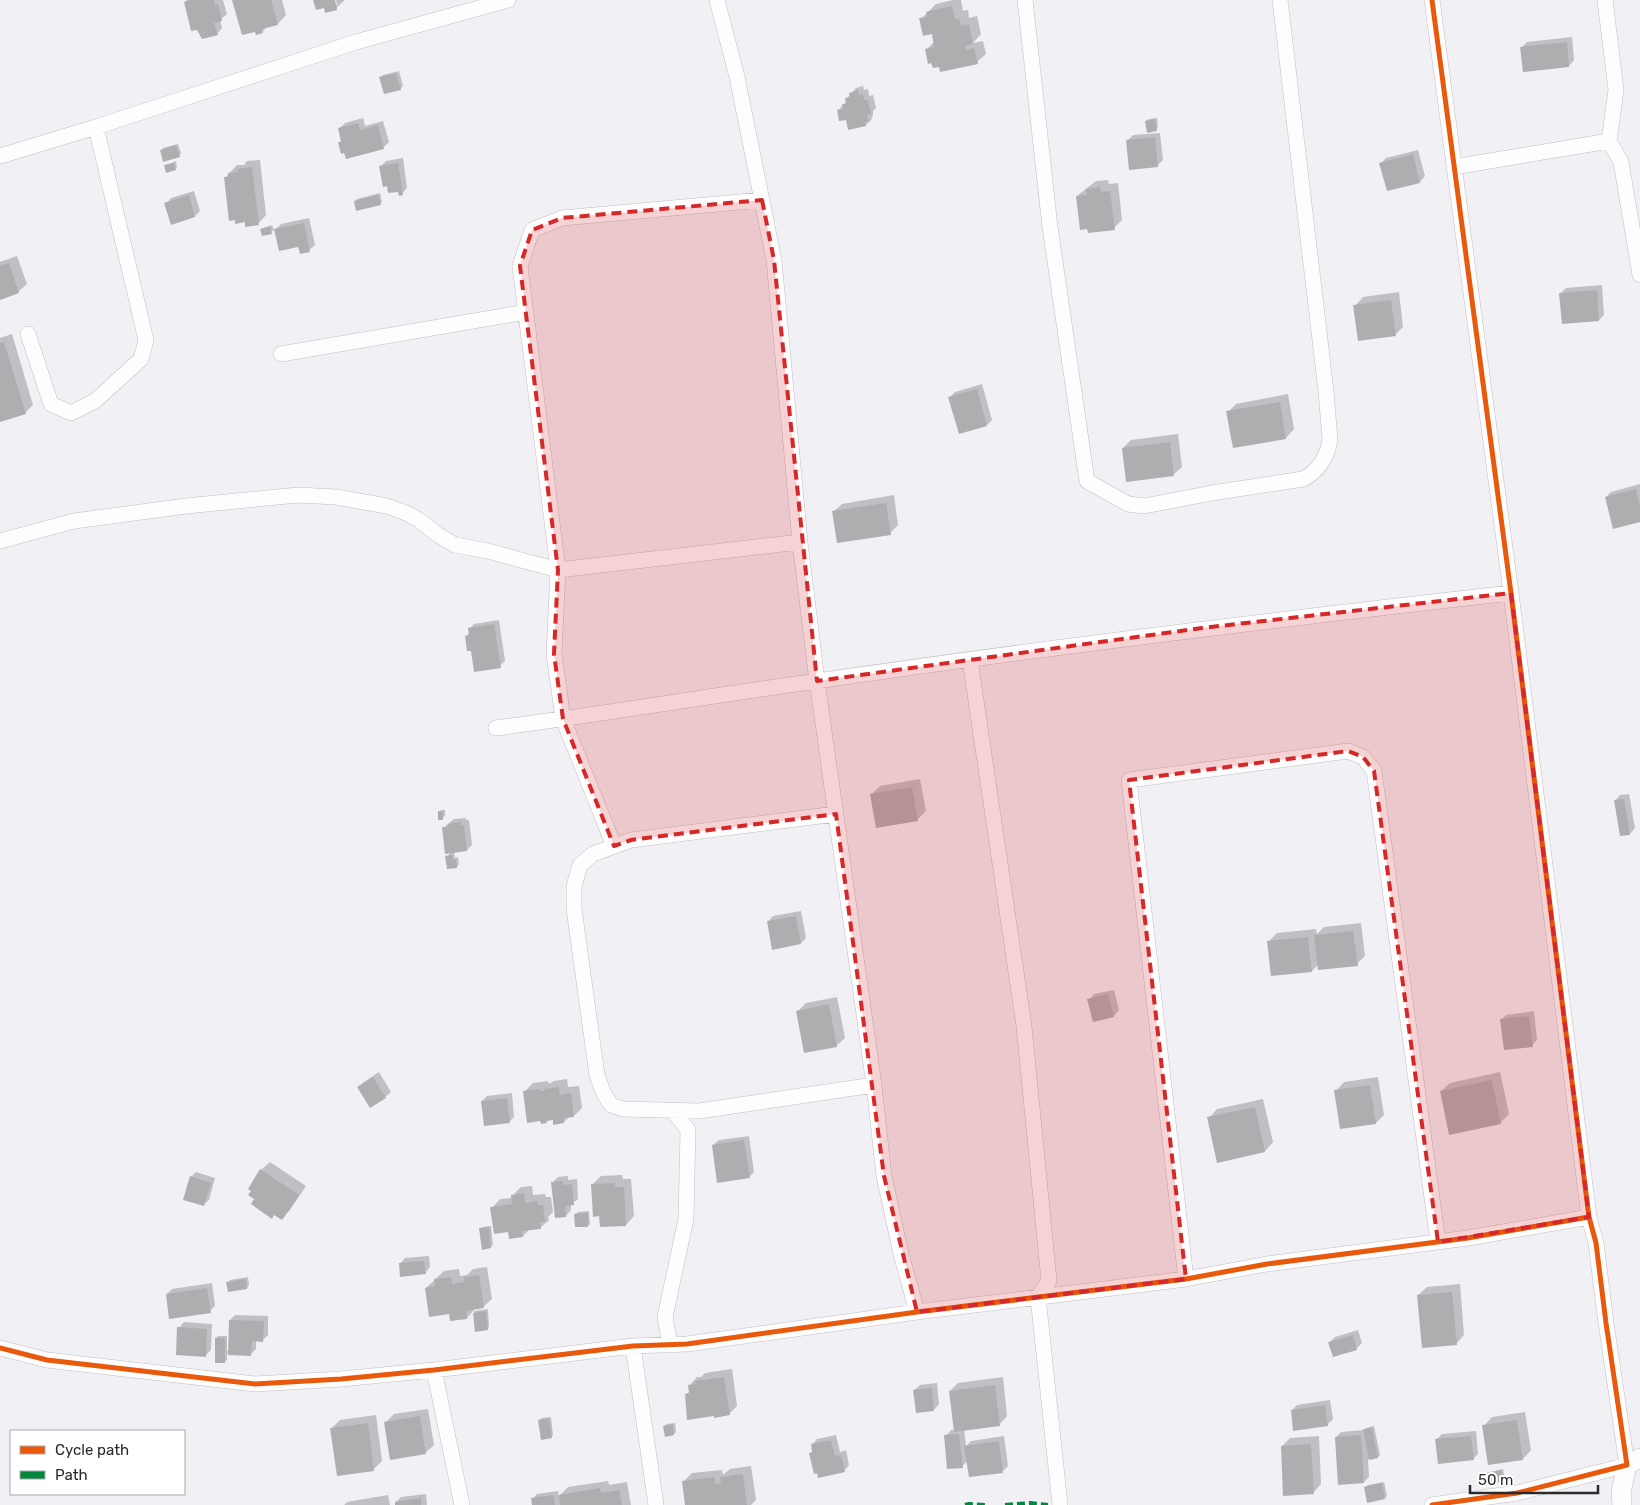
<svg xmlns="http://www.w3.org/2000/svg" width="1640" height="1505" viewBox="0 0 1640 1505" font-family="Rubik,sans-serif">
<style>
.shadow{fill:#0003}
.building{fill:#afadb0}
.lines{fill:none;stroke-linecap:round;stroke-linejoin:round}
.minor-casing{stroke:#c0c0c3;stroke-width:16}
.tertiary-casing{stroke:#c0c0c3;stroke-width:20}
.minor{stroke:#fdfdfe;stroke-width:15}
.tertiary{stroke:#fdfdfe;stroke-width:19}
.quiet{stroke:#00873e;stroke-width:4;stroke-dasharray:8 4;stroke-linecap:butt}
.cycleway-casing{stroke:#fff;stroke-width:8}
.cycleway{stroke:#e8590c;stroke-width:5}
.marked{fill:#d62828;fill-opacity:0.2;stroke:#d62828;stroke-width:4;stroke-dasharray:10 6;stroke-linejoin:round}
</style>
<rect width="100%" height="100%" fill="#f0f0f5"/>
<path class="shadow" d="M187,0H223L227,14L220,20L222,28L217,34L185,2Z
M233,0H282L286,15L278,24L268,26L262,32Z
M314,0H333L334,5H337L336,0H345L336,8L325,6Z
M953,0H961L963,11L968,10L969,18L977,16L981,34L973,43L983,41L986,54L977,62L940,66L926,50L934,42L933,33L921,19L936,4Z
M1572,37L1574,60L1569,66L1522,47L1527,42Z
M399,71L403,86L400,89L380,78L383,75Z
M863,86L864,90L868,89L869,96L873,95L876,108L873,111V115L871,120L866,125L847,118L838,110L847,101V98L856,88Z
M363,118L365,126L383,121L389,142L383,148L339,143L342,140L339,129L345,123Z
M1157,118L1158,127L1156,130L1146,121L1149,119Z
M1160,133L1163,160L1157,166L1127,141L1133,135Z
M178,144L181,153L179,156L161,151L163,148Z
M1418,150L1425,176L1420,182L1381,163L1386,158Z
M403,158L407,188L402,194L381,166L386,161Z
M260,160L266,215L258,224L225,178L237,165H244L247,161Z
M176,161L177,167L175,169L165,166Z
M1108,180L1109,184L1118,183L1122,220L1114,228L1077,196L1096,181Z
M194,191L200,211L195,216L166,204L171,198Z
M380,193L382,202L380,204L355,202L357,199Z
M309,218L315,245L309,250L275,230L281,224Z
M272,225L274,230L271,232L262,229Z
M17,256L27,284L18,292L0,298V262Z
M1602,285L1604,315L1599,320L1561,293L1566,288Z
M1399,292L1403,327L1395,335L1355,306L1363,297Z
M12,334L33,405L25,413L0,420V338Z
M982,384L992,420L987,425L950,397L955,392Z
M1288,394L1294,429L1286,438L1234,447L1228,412L1236,404Z
M1178,434L1182,467L1173,475L1123,448L1131,440Z
M1640,484V521L1606,497L1611,492Z
M894,495L898,525L890,533L833,512L842,504Z
M499,620L505,661L500,666L472,649L466,636L470,633L469,629L474,624Z
M920,779L926,811L918,819L872,794L880,786Z
M1629,794L1635,828L1630,834L1615,801L1620,795Z
M441,810H445V816L442,818L439,812Z
M466,818V820H469L472,845L467,850L454,852L455,858L458,857L459,864L457,867L447,857L451,852L443,828L454,819Z
M801,911L806,938L801,943L768,922L773,916Z
M1361,923L1365,956L1357,964H1319L1312,971L1268,942L1277,933L1316,929L1317,934L1324,927Z
M1114,990L1119,1010L1114,1016L1094,1021L1089,1000L1094,994Z
M837,997L845,1038L836,1046L798,1011L806,1003Z
M1534,1011L1537,1040L1532,1045L1501,1020L1506,1015Z
M379,1072L391,1092L385,1097L358,1087L364,1082Z
M1500,1072L1509,1114L1500,1123L1441,1091L1450,1083Z
M1378,1077L1384,1115L1376,1123L1336,1091L1344,1082Z
M567,1079L568,1087L579,1086L582,1108L574,1116L569,1117L564,1122L554,1118L549,1119L546,1122L525,1091L533,1083L548,1081L549,1084L554,1081Z
M512,1093L514,1117L509,1122L482,1101L487,1096Z
M1263,1099L1273,1142L1265,1151L1218,1161L1209,1118L1217,1109Z
M749,1136L754,1172L749,1177L713,1145L719,1140Z
M270,1162L306,1186L290,1210L282,1219L275,1214L272,1217L256,1199L261,1170Z
M196,1172L215,1178L209,1200L203,1205L191,1177Z
M622,1175L623,1179H631L634,1216L626,1225L592,1185L601,1176Z
M568,1176V1180L577,1179L578,1199L571,1204V1210L566,1216H556L553,1182L558,1177Z
M532,1186L533,1195L545,1194L546,1197H551L553,1212L548,1217L549,1220L540,1228L530,1229L523,1236L509,1231L492,1208L500,1199L512,1198V1196L521,1187Z
M589,1211L590,1224L588,1226L576,1214L578,1212Z
M491,1226L493,1245L491,1247L481,1229L483,1227Z
M429,1256L430,1267L425,1273L400,1264L405,1258Z
M487,1267L492,1299L483,1307L474,1309V1311L488,1309L489,1327L487,1329L476,1330L474,1310L467,1318L450,1312L426,1288L444,1271L459,1269L460,1276L467,1275L473,1269Z
M248,1277L249,1285L247,1288L227,1283L230,1280Z
M212,1283L215,1306L210,1311L167,1294L172,1289Z
M1460,1284L1464,1335L1456,1344L1418,1295L1427,1287Z
M235,1315L268,1316V1335L263,1340H256V1349L251,1354L227,1353V1360L224,1362L216,1338L218,1336H227V1351H229L230,1320Z
M184,1322L212,1324L211,1350L205,1356L179,1328Z
M1358,1330L1362,1343L1356,1349L1330,1342L1335,1337Z
M732,1369L737,1406L729,1414L686,1395L690,1391L689,1386L697,1377H701L705,1373Z
M1003,1377L1007,1416L999,1425L964,1429L966,1446L971,1441L1004,1436L1008,1466L1003,1471L968,1461L962,1466L946,1436L951,1430H955L950,1391L958,1383Z
M937,1383L939,1404L934,1410L914,1390L920,1385Z
M1330,1400L1333,1419L1327,1425L1292,1410L1297,1405Z
M428,1409L434,1445L425,1453L386,1422L394,1414Z
M1525,1412L1531,1450L1523,1459L1484,1426L1492,1417Z
M376,1415L382,1461L374,1469L332,1428L340,1420Z
M551,1417L553,1435L551,1437L540,1420L542,1418Z
M675,1423L676,1432L674,1434L664,1426L667,1424Z
M1374,1426L1380,1455L1378,1457L1368,1459L1369,1477L1364,1482L1336,1437L1341,1432L1364,1430L1366,1428Z
M1476,1431L1478,1454L1473,1459L1437,1439L1442,1434Z
M836,1435L840,1452L846,1450L849,1465L844,1471L813,1451L812,1445L817,1439Z
M1319,1436L1321,1484L1313,1493L1282,1446L1290,1438Z
M751,1466L756,1500L751,1505H686L683,1482L692,1473L722,1470L723,1475L730,1469Z
M1503,1469L1505,1478L1503,1480L1482,1475L1485,1473Z
M608,1481L609,1485L627,1482L631,1505H532V1499L537,1494L558,1491L559,1496L568,1487Z
M1384,1482L1387,1496L1385,1498L1365,1487L1368,1485Z
M426,1494L427,1505H396V1502L401,1497Z
M388,1495L390,1505H344L347,1502Z"/>
<path class="building" d="M191,0H214L215,5L218,4L222,21L214,23L218,35L202,39L197,30L191,31L184,2Z
M232,0H271L278,25L262,29L263,33L256,35L255,32L242,35Z
M313,0H335L337,10L325,13L324,8L316,10Z
M952,6L955,19L959,18L961,26L969,24L973,44L965,46L966,50L974,48L978,64L940,72L939,67L933,68L931,63L928,64L925,49L934,47L932,34L923,36L919,18L927,17L926,12Z
M1567,42L1569,67L1523,72L1520,47Z
M396,73L401,90L384,94L379,77Z
M858,90L859,95L863,94L864,100H868L871,114L867,115L869,121L865,122L866,126L848,130L846,120L839,121L837,110L843,109L842,104H846L845,98L850,97L849,93Z
M1155,119L1157,131L1147,133L1145,121Z
M358,123L360,130L378,125L384,149L346,159L344,153L341,154L338,142H341L338,128Z
M1155,137L1158,167L1129,170L1126,140Z
M176,145L180,157L163,162L160,150Z
M1413,154L1420,183L1387,191L1379,163Z
M174,163L176,170L166,173L164,165Z
M398,163L403,195L399,196L398,192L388,193L387,186L383,187L379,166Z
M252,167L259,225L245,227V222L235,224V220L229,221L224,177H228V173L238,172L237,169Z
M1100,187L1101,192L1110,191L1115,230L1088,233L1087,229L1080,230L1076,196L1087,195L1086,189Z
M189,195L195,217L171,225L164,203Z
M378,195L381,205L356,211L354,201Z
M304,223L310,252L300,254L298,247L279,251L274,229Z
M270,226L272,234L262,236L260,229Z
M9,263L19,293L0,300V266Z
M1597,290L1599,321L1562,324L1559,293Z
M1391,300L1396,336L1358,341L1353,305Z
M4,342L26,414L0,422V343Z
M977,389L987,426L959,434L948,397Z
M1280,402L1286,439L1233,448L1226,411Z
M1170,442L1174,476L1126,482L1122,448Z
M1636,489L1640,505V522L1613,529L1605,497Z
M886,503L891,535L837,543L832,511Z
M494,624L501,668L474,672L471,651H467L465,636L469,635L468,628Z
M912,787L918,821L876,828L870,794Z
M1624,799L1630,835L1620,836L1614,800Z
M438,811L443,812V820H438Z
M461,822V825H464L467,851L445,854L442,827H448V824Z
M452,855L453,860L456,859L457,868L447,869L445,856Z
M796,916L801,944L772,950L767,921Z
M1353,931L1358,966L1318,970L1314,935Z
M1308,937L1312,972L1271,976L1267,941Z
M1108,994L1114,1017L1093,1022L1087,999Z
M829,1004L837,1047L804,1053L796,1011Z
M1529,1016L1533,1047L1504,1050L1500,1019Z
M373,1077L386,1098L370,1108L357,1087Z
M1492,1080L1501,1124L1449,1135L1440,1091Z
M1370,1085L1376,1124L1340,1129L1334,1090Z
M559,1087L560,1095L571,1093L574,1117L564,1118V1123L553,1125V1120L546,1121L547,1123L541,1124L540,1121L527,1123L523,1091L540,1089L541,1091H544V1089Z
M507,1098L510,1123L484,1126L481,1101Z
M1255,1107L1265,1152L1217,1163L1207,1117Z
M744,1140L750,1178L717,1183L712,1145Z
M260,1169L299,1195L282,1220L274,1215L272,1219L251,1204L254,1199L248,1195L251,1191L248,1189Z
M190,1176L211,1183L204,1206L183,1200Z
M563,1181V1185L572,1184L574,1205L565,1206L566,1217L555,1218L551,1182Z
M614,1183L615,1187H624L626,1226L600,1227L599,1216L593,1217L591,1184Z
M524,1193L525,1203L537,1201L538,1205H543L545,1222H540L541,1229L522,1231L523,1237L509,1239L508,1232L494,1234L490,1207L512,1204L511,1195Z
M588,1213V1227H575L574,1214Z
M489,1227L491,1248L482,1250L479,1228Z
M424,1261L426,1274L400,1277L399,1263Z
M479,1275L484,1308L466,1311L467,1319L450,1321L449,1314L429,1317L425,1288L435,1286L434,1279L451,1277L452,1284L464,1282V1277Z
M246,1279L247,1289L228,1292L226,1282Z
M207,1288L211,1313L169,1319L166,1294Z
M1452,1292L1457,1345L1422,1348L1417,1295Z
M486,1311L488,1330L475,1332L473,1313Z
M229,1320L264,1321L263,1342L252,1341L251,1356L228,1355Z
M177,1327L207,1329L206,1357L176,1355Z
M1353,1335L1357,1350L1333,1357L1328,1342Z
M215,1338H225V1363H215Z
M724,1377L730,1415L714,1418V1416L687,1420L685,1394L689,1393L688,1385L695,1384V1381Z
M995,1385L1000,1426L954,1432L949,1391Z
M932,1388L934,1411L916,1413L913,1390Z
M1325,1405L1328,1426L1293,1431L1291,1410Z
M420,1416L426,1454L390,1460L384,1422Z
M549,1418L552,1438L541,1440L538,1420Z
M1517,1420L1523,1460L1488,1465L1482,1425Z
M368,1423L374,1471L337,1476L330,1428Z
M673,1424L674,1435L665,1437L663,1426Z
M1372,1428L1378,1458L1369,1460L1363,1429Z
M959,1434L963,1468L947,1469L944,1435Z
M1361,1435L1364,1483L1338,1485L1335,1437Z
M1471,1436L1474,1460L1438,1464L1435,1439Z
M831,1440L835,1456L841,1455L845,1472L818,1478L817,1473L814,1474L809,1453L812,1452L811,1444Z
M999,1441L1003,1473L969,1477L964,1446Z
M1311,1444L1314,1494L1283,1496L1281,1446Z
M1501,1470L1503,1481L1484,1486L1481,1475Z
M743,1474L747,1505H685L682,1481L714,1477L715,1484L721,1483L720,1477Z
M1382,1483L1385,1499L1367,1503L1364,1487Z
M600,1488L601,1493L619,1490L622,1505H560L559,1495Z
M553,1495L555,1505H532L531,1498Z
M421,1498V1505H395V1502Z"/>
<g class="lines">
<g class="minor-casing">
<path id="minor" d="M1025,0L1050,227L1087,481L1128,504L1144,506L1212,493L1303,479C1319,471 1327,457 1330,440L1326,391L1280,0
M1432,0L1511,593L1589,1217L1596,1243L1606,1323L1627,1465L1517,1493L1432,1505
M1609,141L1621,162L1640,275
M0,156L96,127L356,42L508,0
M1454,167L1609,141L1616,90L1605,0
M28,334L51,404L71,413L95,401L141,359L146,340L96,127
M281,354L526,312
M0,541L74,521L186,506L298,495L336,497L387,506L406,513L419,520L438,535L455,545L488,551L558,570L800,542L774,260L737,77L717,0
M800,542L817,681L874,1085L884,1176L901,1254L917,1312
M970,660L1024,1026L1049,1281L1038,1297L1060,1505
M496,728C603,714 710,696 817,681C1048,647 1280,619 1511,593
M836,814L631,840L593,854L580,865L574,886V909L597,1075L603,1092L611,1105L623,1109L699,1111L874,1085
M614,846L563,719L554,654L558,570L520,266L532,230L562,218L762,200
M1186,1279L1129,780L1348,751L1363,757L1374,771L1438,1242
M670,1345L665,1317L686,1219L688,1130L673,1111
M633,1346L656,1505
M0,1348L47,1360L255,1384L341,1379L434,1370L633,1346L687,1344L917,1312L1186,1279L1267,1264L1468,1238L1589,1217
M434,1370L462,1505"/>
</g>
<g class="tertiary-casing">
<path id="tertiary" d="M1622,1505L1621,1492L1627,1465L1640,1458"/>
</g>
<use href="#minor" class="minor"/>
<use href="#tertiary" class="tertiary"/>
<path class="quiet" d="M965,1505L969,1504L985,1505
M1005,1505L1030,1503L1048,1505"/>
<g class="cycleway-casing">
<path id="cycleway" d="M1432,0L1511,593L1589,1217L1596,1243L1606,1323L1627,1465L1517,1493L1432,1505
M0,1348L47,1360L255,1384L341,1379L434,1370L633,1346L687,1344L917,1312L1186,1279L1267,1264L1468,1238L1589,1217"/>
</g>
<use href="#cycleway" class="cycleway"/>
</g>
<path class="marked" d="M762,200L774,260L817,681L1202,628L1511,593L1589,1217L1438,1242L1374,771L1363,757L1348,751L1129,780L1186,1279L917,1312L884,1176L836,814L631,840L614,846L563,719L554,654L558,570L520,266L532,230L562,218Z"/>
<rect x="10" y="1430" width="175" height="65" fill="#ffffff" stroke="#aaaaab"/>
<rect x="20" y="1446" width="25" height="8" fill="#e8590c" stroke="#aaaaab"/>
<text x="55" y="1455" font-size="15" fill="#2a2a2d">Cycle path</text>
<rect x="20" y="1471" width="25" height="8" fill="#00873e" stroke="#aaaaab"/>
<text x="55" y="1480" font-size="15" fill="#2a2a2d">Path</text>
<path d="M1470 1485v8h128v-8" fill="none" stroke="#2a2a2d" stroke-width="2.5"/>
<text x="1478" y="1485" font-size="15" fill="#2a2a2d" stroke="#ffffff" stroke-width="4" paint-order="stroke">50 m</text>
</svg>
